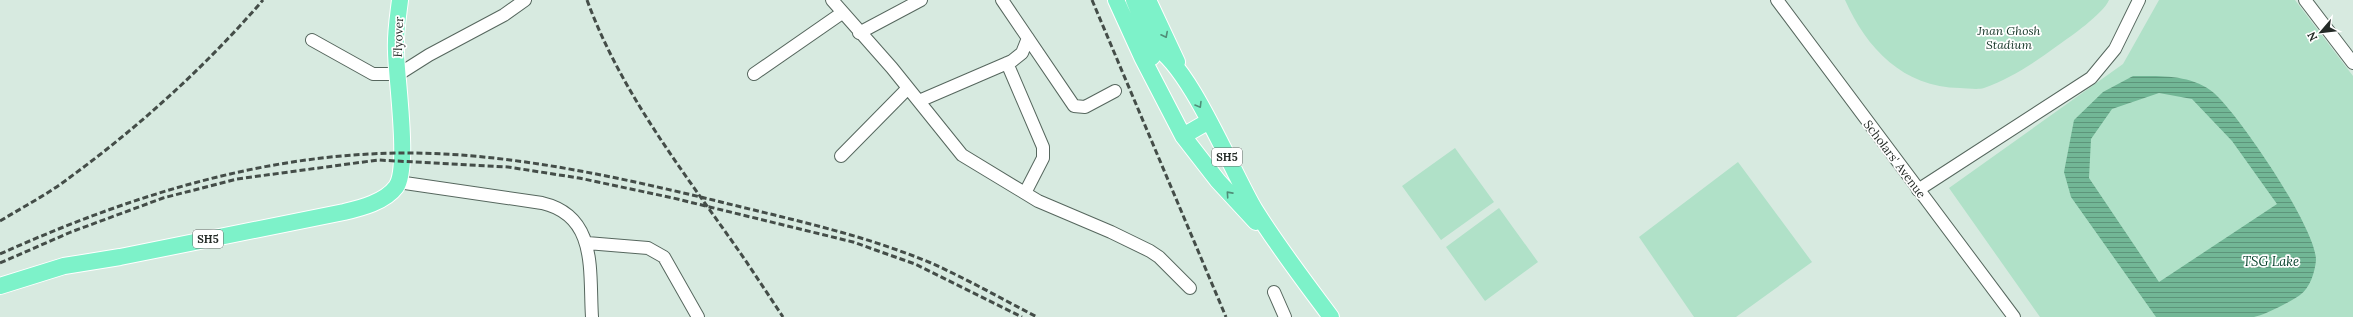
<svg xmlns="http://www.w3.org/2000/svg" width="2353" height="317" font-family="Lora,serif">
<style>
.green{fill:#b0e1c8}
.water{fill:url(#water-rules);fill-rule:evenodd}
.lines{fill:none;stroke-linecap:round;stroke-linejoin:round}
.minor-casing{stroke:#56675e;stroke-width:14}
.major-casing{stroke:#fff;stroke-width:18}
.minor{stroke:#fff;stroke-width:12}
.major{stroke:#7df2c9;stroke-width:16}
.rail{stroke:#444d48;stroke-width:3;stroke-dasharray:6 3;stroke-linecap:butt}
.oneway{stroke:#508e78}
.labels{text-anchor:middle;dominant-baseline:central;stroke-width:3.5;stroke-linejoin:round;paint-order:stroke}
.shield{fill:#fff;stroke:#666b68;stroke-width:1}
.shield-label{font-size:11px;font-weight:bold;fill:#242b27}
.park-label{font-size:12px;font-style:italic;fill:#143426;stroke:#fff}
.street-label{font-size:12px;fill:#242b27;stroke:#fff}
.water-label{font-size:13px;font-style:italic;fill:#07422c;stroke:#fff}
</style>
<defs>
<pattern id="water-rules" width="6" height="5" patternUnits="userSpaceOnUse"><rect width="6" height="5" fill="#72b796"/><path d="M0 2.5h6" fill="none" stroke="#5d957a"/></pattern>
</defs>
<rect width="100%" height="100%" fill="#d7eae0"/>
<path class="green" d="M1845 0H2109C2103 14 2070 37 2057 46 2034 63 2011 78 1984 88 1977 90 1967 88 1960 88 1903 87 1867 49 1845 0Z
M2159 0H2295L2353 76V317H2040L1949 188 2123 64Z
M1455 148 1494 202 1441 240 1402 186Z
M1738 162 1812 262 1736 317H1694L1639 237Z
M1499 208 1538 262 1485 301 1446 247Z"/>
<path class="water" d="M2133 76C2159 76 2192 74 2214 93 2239 115 2316 228 2316 260 2315 272 2310 288 2300 295 2292 301 2263 316 2254 317 2222 317 2188 317 2156 317L2071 197 2064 172 2074 120 2103 92ZM2159 93 2192 99 2232 141 2277 204 2159 282 2089 178 2091 139 2112 109Z"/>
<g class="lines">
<defs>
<path id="minor" d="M832 0 892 68 962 155 1038 201 1111 232 1150 251 1159 257 1190 288
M1002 0 1074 106 1085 107 1115 91
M1777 0 2014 317
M2305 0 2353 63
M859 33 921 0
M312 40 373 74H399L429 55 504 15 525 0
M1007 63 1043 147V158L1025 193
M754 74 842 13
M919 101 1012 61 1022 53 1028 38
M841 156 908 88
M398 182 542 203C598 216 589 271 592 317
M1918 190 2091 78 2115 49 2139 0
M587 243 648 248 664 257 698 317
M1274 292 1285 317"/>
<path id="major" d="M1116 0 1142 57 1183 136 1218 181 1256 222
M1134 0 1153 46 1152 57
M1148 0 1177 62
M1153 46C1189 63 1232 172 1255 210 1278 247 1305 282 1331 317
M1183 136 1209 121
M0 286 64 266 120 257 344 212C361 208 385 202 396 187 410 168 396 77 396 51 395 34 398 17 400 0"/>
</defs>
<use href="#minor" class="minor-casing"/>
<use href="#major" class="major-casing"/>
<use href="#minor" class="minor"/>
<use href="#major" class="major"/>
<path class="rail" d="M587 0C620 90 679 166 734 244 751 268 767 293 783 317
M1092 0 1226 317
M0 221C23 207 48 194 69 178 140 126 206 66 263 0
M0 254C129 196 265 153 407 153 510 153 618 177 717 201 789 219 862 234 931 263 967 279 1002 299 1037 317
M0 263 71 232 163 198 237 179 378 160 508 167 579 178 673 198 853 242 915 264 1022 317"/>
</g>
<defs><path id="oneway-chevron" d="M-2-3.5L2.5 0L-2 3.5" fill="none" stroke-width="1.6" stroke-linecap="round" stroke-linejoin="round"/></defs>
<g class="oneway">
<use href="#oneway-chevron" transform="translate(1165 35) rotate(63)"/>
<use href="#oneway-chevron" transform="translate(1199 105) rotate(59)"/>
<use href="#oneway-chevron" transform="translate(1229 194) rotate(-132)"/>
</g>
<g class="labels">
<g class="shield">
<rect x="1212" y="148" width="30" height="18" rx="3"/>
<rect x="193" y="230" width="30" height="18" rx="3"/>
</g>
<g class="shield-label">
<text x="1227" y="157">SH5</text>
<text x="208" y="239">SH5</text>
</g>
<g class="park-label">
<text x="2009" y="30">Jnan Ghosh<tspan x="2009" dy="14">Stadium</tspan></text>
</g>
<g class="street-label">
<text transform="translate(398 37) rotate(-88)">Flyover</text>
<text transform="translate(1895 159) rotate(53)">Scholars' Avenue</text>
</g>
<g class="water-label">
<text x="2271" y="261">TSG Lake</text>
</g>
</g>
<g transform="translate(2321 32) rotate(242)" stroke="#ffffff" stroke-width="3" paint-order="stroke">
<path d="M0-3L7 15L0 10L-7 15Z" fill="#242b27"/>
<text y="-6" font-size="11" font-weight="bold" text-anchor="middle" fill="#242b27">N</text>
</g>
</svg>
